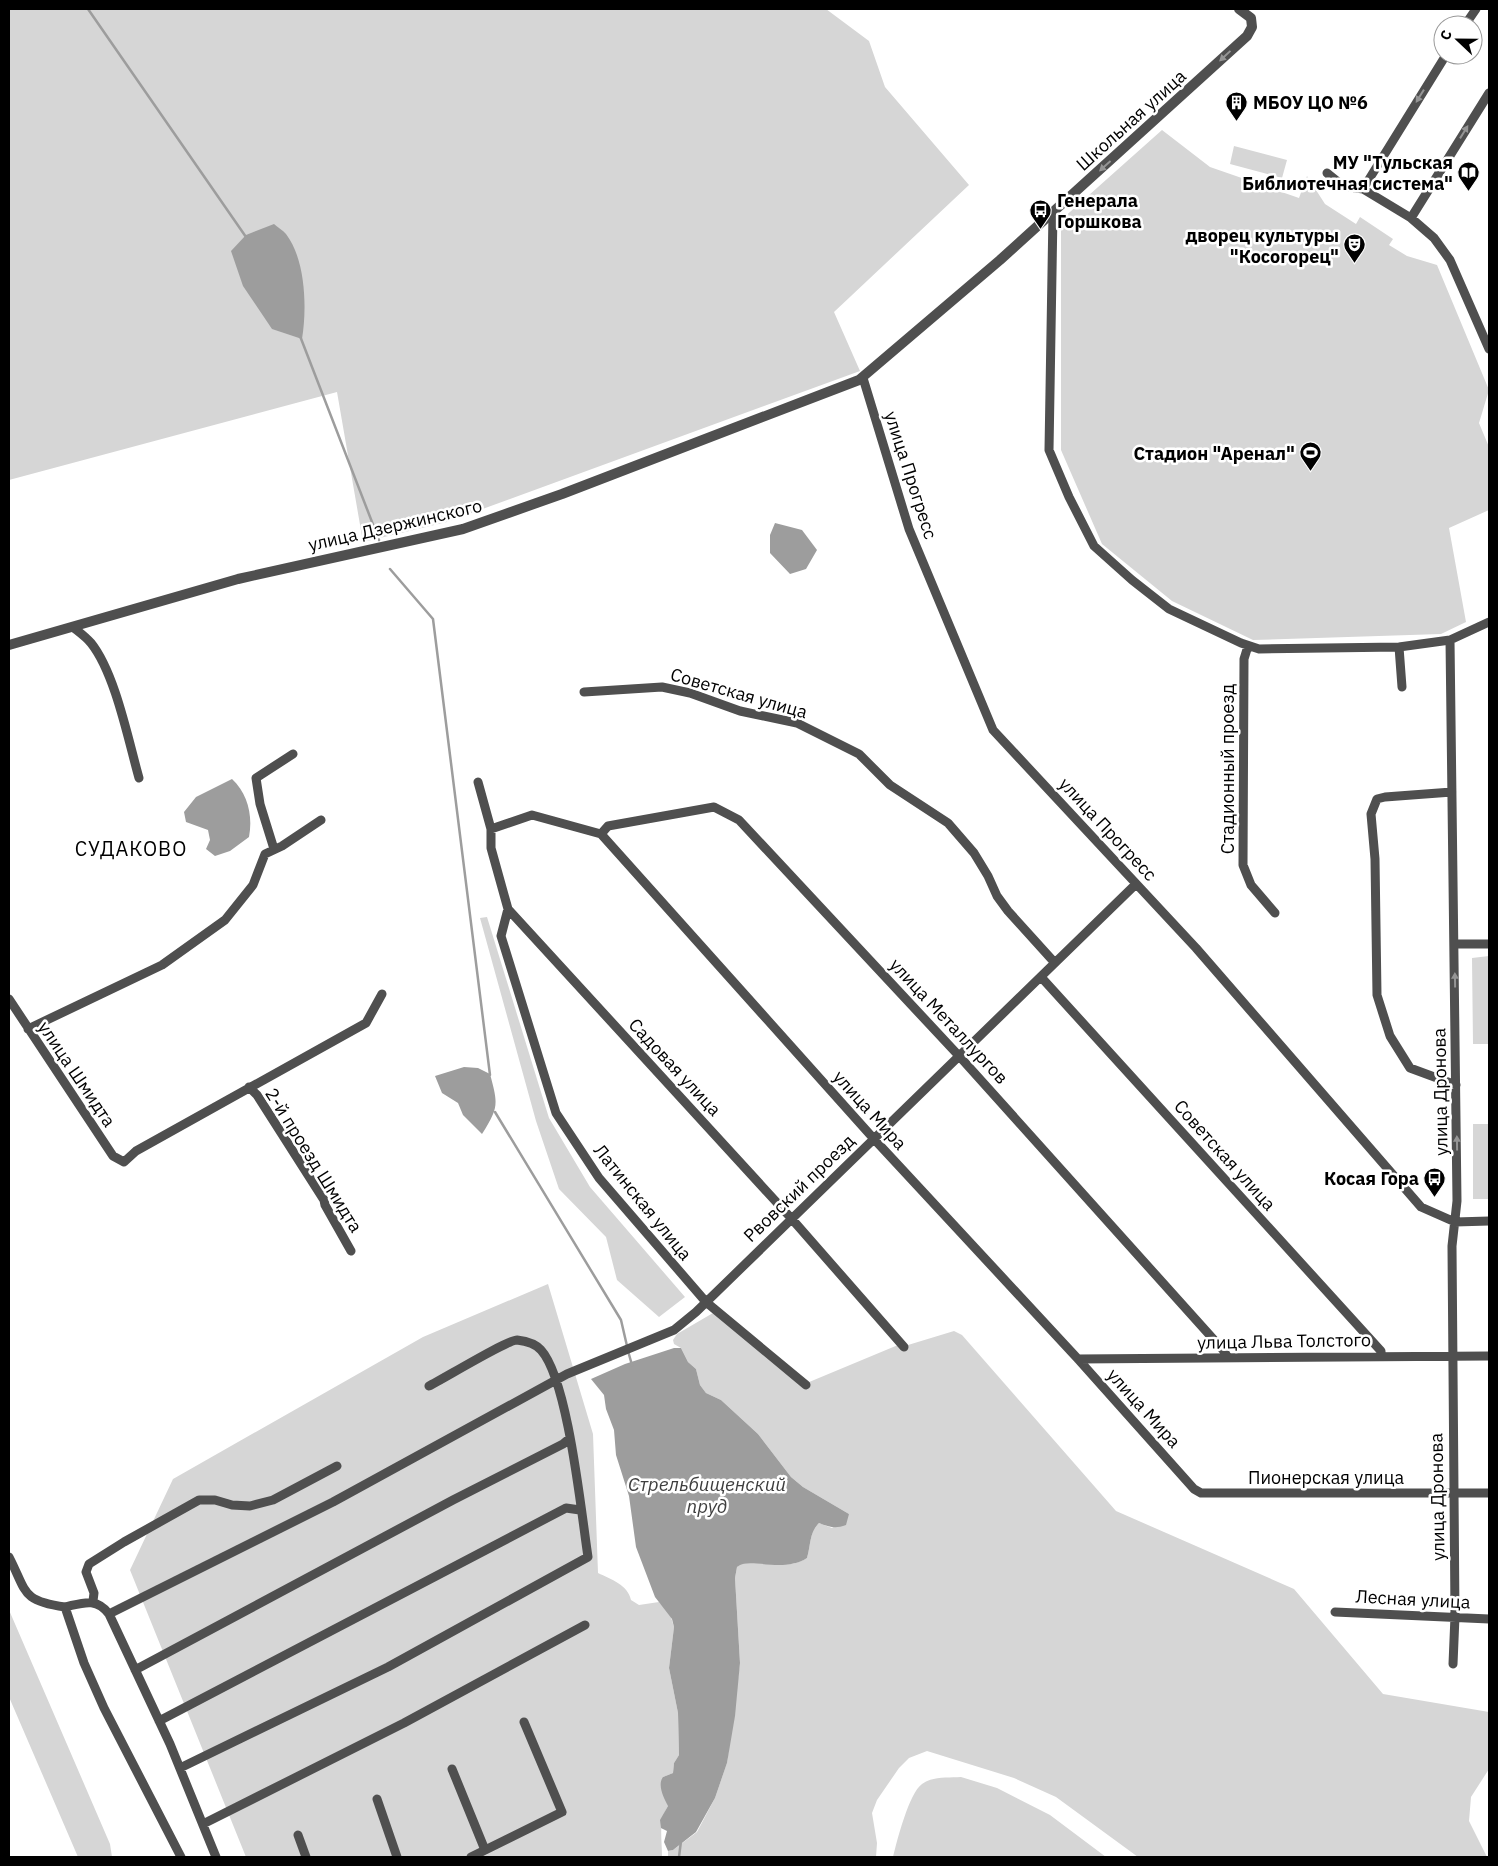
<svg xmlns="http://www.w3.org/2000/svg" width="1498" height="1866" font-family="'IBM Plex Sans',sans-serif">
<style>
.green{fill:#d6d6d6}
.water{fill:#9d9d9d}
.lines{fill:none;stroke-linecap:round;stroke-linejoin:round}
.stream{stroke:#9d9d9d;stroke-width:2.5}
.minor{stroke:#4f4f4f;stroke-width:9}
.tertiary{stroke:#4f4f4f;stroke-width:10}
.oneway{fill:#959595}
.labels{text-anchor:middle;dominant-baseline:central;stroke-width:5;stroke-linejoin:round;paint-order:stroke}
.poi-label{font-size:18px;font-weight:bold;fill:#000;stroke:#fff;text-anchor:end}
.street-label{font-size:18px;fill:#000;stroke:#fff}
.water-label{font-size:19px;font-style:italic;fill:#3e3e3e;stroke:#fff}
.quarter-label{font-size:20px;letter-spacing:1px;fill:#000;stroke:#fff}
</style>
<rect width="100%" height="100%" fill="#fff"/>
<path class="green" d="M9 9H826L869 41 885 87 969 185 834 312 860 371 447 522 363 542 337 392 9 480Z
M1162 130 1210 167 1299 198 1307 176 1325 204 1356 224 1360 217 1393 239 1389 245 1407 256 1437 265 1489 390 1479 423 1489 447V510L1449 528 1466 622 1441 634 1253 640 1172 601 1102 544 1061 450V220Z
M1234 146 1287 160 1282 178 1230 164Z
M487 917 549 1118 590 1187 685 1297 659 1317 617 1280 606 1237 559 1189 536 1121 480 918Z
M1489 956V1044H1473L1472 958Z
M1473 1124H1489V1199H1473Z
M548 1284 593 1434 598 1573C611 1579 628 1585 631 1600L639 1605 659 1602 670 1614 674 1627 669 1668 678 1713 679 1755 674 1763 673 1773 663 1777 668 1806C658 1823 662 1837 662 1857H246L130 1570 173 1479 423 1337Z
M713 1313 802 1385 898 1345H908L954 1331 962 1335 1116 1511 1294 1589 1383 1694 1489 1712V1769L1471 1797 1469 1821 1487 1857H1138L1056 1797 1014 1778 927 1751 909 1758 899 1768 877 1800 872 1813 877 1843 876 1857H668V1851L673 1850 697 1832 715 1798 727 1763 740 1663 735 1578 737 1567C749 1555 782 1574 807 1558 811 1545 809 1533 819 1523L832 1528 849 1514 803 1487 791 1477 758 1434 721 1400 706 1393 700 1385 696 1369 688 1362 681 1348 674 1344 673 1340 677 1334Z
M9 1610 110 1844 112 1857H78L9 1697Z
M961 1777 997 1788 1050 1815 1106 1857H893C897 1841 909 1793 922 1784 933 1776 948 1778 961 1777Z"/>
<path class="water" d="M274 224C277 227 283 230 286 234 306 260 307 309 302 339L272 329 243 286 231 251 246 235Z
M775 523 802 530 817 550 806 569 790 574 770 553V535Z
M232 779C248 794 253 816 249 837L230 851 215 856 206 849 210 840 208 830 186 822 184 812 196 797Z
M464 1067 478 1068 490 1074C498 1104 499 1107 482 1134L463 1115 458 1103 442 1093 435 1076Z
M674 1348H681L688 1362 696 1369 700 1385 706 1393 721 1400 758 1434 791 1477 803 1487 849 1514 846 1525C835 1529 829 1527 819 1523 809 1533 811 1545 807 1558 782 1574 749 1556 737 1567L735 1578 740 1663 735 1716 727 1763 715 1798 696 1832 673 1850 668 1851 664 1842 667 1831 661 1828 660 1820 668 1806C664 1798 657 1785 663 1777L673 1773 674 1763 679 1755 678 1713 669 1668 674 1627 672 1619 655 1597 636 1547 629 1496 616 1455 614 1430 606 1409 604 1395 591 1379 625 1364Z"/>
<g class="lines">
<path class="stream" d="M88 9 246 237
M300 336 379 540
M390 569 433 619 490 1075
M495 1112 621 1320 627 1346
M628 1351 632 1365
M679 1857 681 1841"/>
<path class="minor" d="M1465 25 1476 9
M1327 173 1343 186 1363 189 1411 218 1434 238 1450 260 1489 349
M1363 189 1446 55
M1053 213 1049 450 1069 497 1094 546 1132 580 1169 609 1241 643 1259 649 1399 647 1450 640 1489 622
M1411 218 1489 93
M863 378 909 529 993 730 1196 948 1421 1207 1455 1222 1489 1221
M74 628C79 632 86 637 91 643 115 673 128 739 139 778
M1450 640 1457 1201 1452 1246 1455 1616 1453 1664
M1248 646 1244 659 1243 865 1251 885 1275 913
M1399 647 1402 687
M584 692 662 687 690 693 740 711 797 723 859 754 890 785 948 823 974 853 988 876 997 896 1008 911 1055 963
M478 782 491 829V848L508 909 791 1218 904 1347
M1452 792 1385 797 1377 799 1371 814 1375 859 1377 995 1390 1036 1410 1068 1456 1085
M491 829 532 815 601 834 874 1139 1078 1359 1194 1489 1201 1493H1489
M601 834 608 826 714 807 739 820 960 1057 1224 1351 1228 1358
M274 849 260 804 256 778 293 754
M508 909 501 936 556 1113 599 1178 706 1302 806 1385
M1454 944H1489
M1041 977 1381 1351V1356
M9 999 113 1156 124 1162 136 1151 366 1023 382 994
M28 1029 162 965 225 920 253 885 265 854 282 846 321 820
M249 1087 257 1095 324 1200 325 1205 351 1251
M1078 1359 1489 1356
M9 1557C27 1592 21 1601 65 1607L84 1663 104 1708 181 1857
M93 1601 94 1593 86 1572 89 1564 124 1542 199 1500H215L232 1505 250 1506 273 1500 337 1466
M65 1607C83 1603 96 1597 109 1614L170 1744 216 1857
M1335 1612 1489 1619
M109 1614 333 1502 567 1374 674 1330 696 1312 1136 884
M135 1670 453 1500 563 1444 569 1439
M159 1721 566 1508 580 1510
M180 1768 388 1667 588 1557C581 1511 568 1380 541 1350 535 1343 525 1341 517 1340 507 1340 443 1379 429 1386
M452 1769 485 1850
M377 1799 397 1857
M203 1824 404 1723 585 1625
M298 1835 306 1857
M471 1857 562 1812 524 1722"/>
<path class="tertiary" d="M9 645 238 579 463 529 562 494 859 380 1000 260 1247 36 1252 27 1251 18 1239 9"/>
</g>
<defs><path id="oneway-solid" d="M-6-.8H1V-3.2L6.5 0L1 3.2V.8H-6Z" transform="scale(1.25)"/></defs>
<g class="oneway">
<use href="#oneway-solid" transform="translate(1225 56) rotate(137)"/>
<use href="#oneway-solid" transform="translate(1420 96) rotate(122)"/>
<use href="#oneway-solid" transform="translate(1464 132) rotate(-58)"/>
<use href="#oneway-solid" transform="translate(1105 166) rotate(138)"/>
<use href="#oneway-solid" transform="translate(1455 980) rotate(-91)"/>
<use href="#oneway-solid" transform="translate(1457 1143) rotate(-91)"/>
</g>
<defs>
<symbol id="building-pin" viewBox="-11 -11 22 30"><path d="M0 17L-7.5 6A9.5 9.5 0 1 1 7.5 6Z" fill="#000" stroke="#fff"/><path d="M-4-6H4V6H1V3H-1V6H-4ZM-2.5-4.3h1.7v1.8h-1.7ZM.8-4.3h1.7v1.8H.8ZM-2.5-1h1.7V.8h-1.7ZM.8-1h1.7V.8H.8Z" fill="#fff"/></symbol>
<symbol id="library-pin" viewBox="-11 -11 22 30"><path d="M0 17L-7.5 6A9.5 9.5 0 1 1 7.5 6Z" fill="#000" stroke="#fff"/><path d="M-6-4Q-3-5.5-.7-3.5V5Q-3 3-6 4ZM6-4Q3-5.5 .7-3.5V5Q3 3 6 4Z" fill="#fff"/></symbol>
<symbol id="bus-pin" viewBox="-11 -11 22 30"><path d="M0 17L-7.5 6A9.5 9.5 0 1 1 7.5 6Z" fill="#000" stroke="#fff"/><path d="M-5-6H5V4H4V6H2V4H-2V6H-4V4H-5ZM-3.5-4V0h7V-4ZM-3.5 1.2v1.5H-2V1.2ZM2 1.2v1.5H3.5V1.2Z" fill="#fff"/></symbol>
<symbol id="theatre-pin" viewBox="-11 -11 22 30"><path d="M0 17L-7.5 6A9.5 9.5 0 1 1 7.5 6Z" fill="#000" stroke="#fff"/><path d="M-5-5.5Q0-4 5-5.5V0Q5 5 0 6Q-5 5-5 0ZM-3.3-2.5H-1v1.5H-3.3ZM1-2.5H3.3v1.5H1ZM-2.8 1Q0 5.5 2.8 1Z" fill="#fff"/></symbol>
<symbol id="stadium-pin" viewBox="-11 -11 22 30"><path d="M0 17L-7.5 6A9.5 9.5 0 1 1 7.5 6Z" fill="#000" stroke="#fff"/><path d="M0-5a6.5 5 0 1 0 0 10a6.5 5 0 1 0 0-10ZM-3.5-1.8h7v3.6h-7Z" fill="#fff"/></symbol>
</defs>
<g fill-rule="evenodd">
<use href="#building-pin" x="1224" y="90" width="25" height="34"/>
<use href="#library-pin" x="1456" y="160" width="25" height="34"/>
<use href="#bus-pin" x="1028" y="198" width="25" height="34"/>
<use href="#theatre-pin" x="1342" y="232" width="25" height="34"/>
<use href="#stadium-pin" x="1298" y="440" width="25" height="34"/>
<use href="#bus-pin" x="1422" y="1166" width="25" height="34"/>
</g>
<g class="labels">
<g class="poi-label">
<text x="1253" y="102" text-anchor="start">МБОУ ЦО №6</text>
<text x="1453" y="162">МУ "Тульская<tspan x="1453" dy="21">Библиотечная система"</tspan></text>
<text x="1057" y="200" text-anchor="start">Генерала<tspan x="1057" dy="21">Горшкова</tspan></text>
<text x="1339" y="235">дворец культуры<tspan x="1339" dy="21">"Косогорец"</tspan></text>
<text x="1295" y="453">Стадион "Аренал"</text>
<text x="1419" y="1178">Косая Гора</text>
</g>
<g class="street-label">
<text transform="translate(1131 120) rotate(-42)">Школьная улица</text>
<text transform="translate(911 475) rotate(72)">улица Прогресс</text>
<text transform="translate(395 525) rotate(-13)">улица Дзержинского</text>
<text transform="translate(739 693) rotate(16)">Советская улица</text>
<text transform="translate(1227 769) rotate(-90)">Стадионный проезд</text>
<text transform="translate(1108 829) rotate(47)">улица Прогресс</text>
<text transform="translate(949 1021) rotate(47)">улица Металлургов</text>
<text transform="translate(675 1067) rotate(47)">Садовая улица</text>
<text transform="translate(77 1074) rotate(56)">улица Шмидта</text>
<text transform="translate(1440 1092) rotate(-91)">улица Дронова</text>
<text transform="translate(870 1110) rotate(48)">улица Мира</text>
<text transform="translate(1225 1155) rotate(48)">Советская улица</text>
<text transform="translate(314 1160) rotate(58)">2-й проезд Шмидта</text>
<text transform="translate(799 1188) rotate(-44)">Рвовский проезд</text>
<text transform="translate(643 1202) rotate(51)">Латинская улица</text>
<text transform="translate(1284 1341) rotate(-1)">улица Льва Толстого</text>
<text transform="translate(1144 1408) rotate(48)">улица Мира</text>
<text x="1326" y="1477">Пионерская улица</text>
<text transform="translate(1437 1497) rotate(-91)">улица Дронова</text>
<text transform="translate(1413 1599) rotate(3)">Лесная улица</text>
</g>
<g class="water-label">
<text x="707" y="1484">Стрельбищенский<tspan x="707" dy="22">пруд</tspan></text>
</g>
<g class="quarter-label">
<text x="131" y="848">СУДАКОВО</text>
</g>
</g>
<rect width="1498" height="1866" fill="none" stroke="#000000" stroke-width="20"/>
<g transform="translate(1458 40) rotate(292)"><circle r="24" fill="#ffffff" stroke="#999999"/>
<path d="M0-4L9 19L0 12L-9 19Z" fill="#000000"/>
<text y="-8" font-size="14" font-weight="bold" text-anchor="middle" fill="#000000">С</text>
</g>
</svg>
